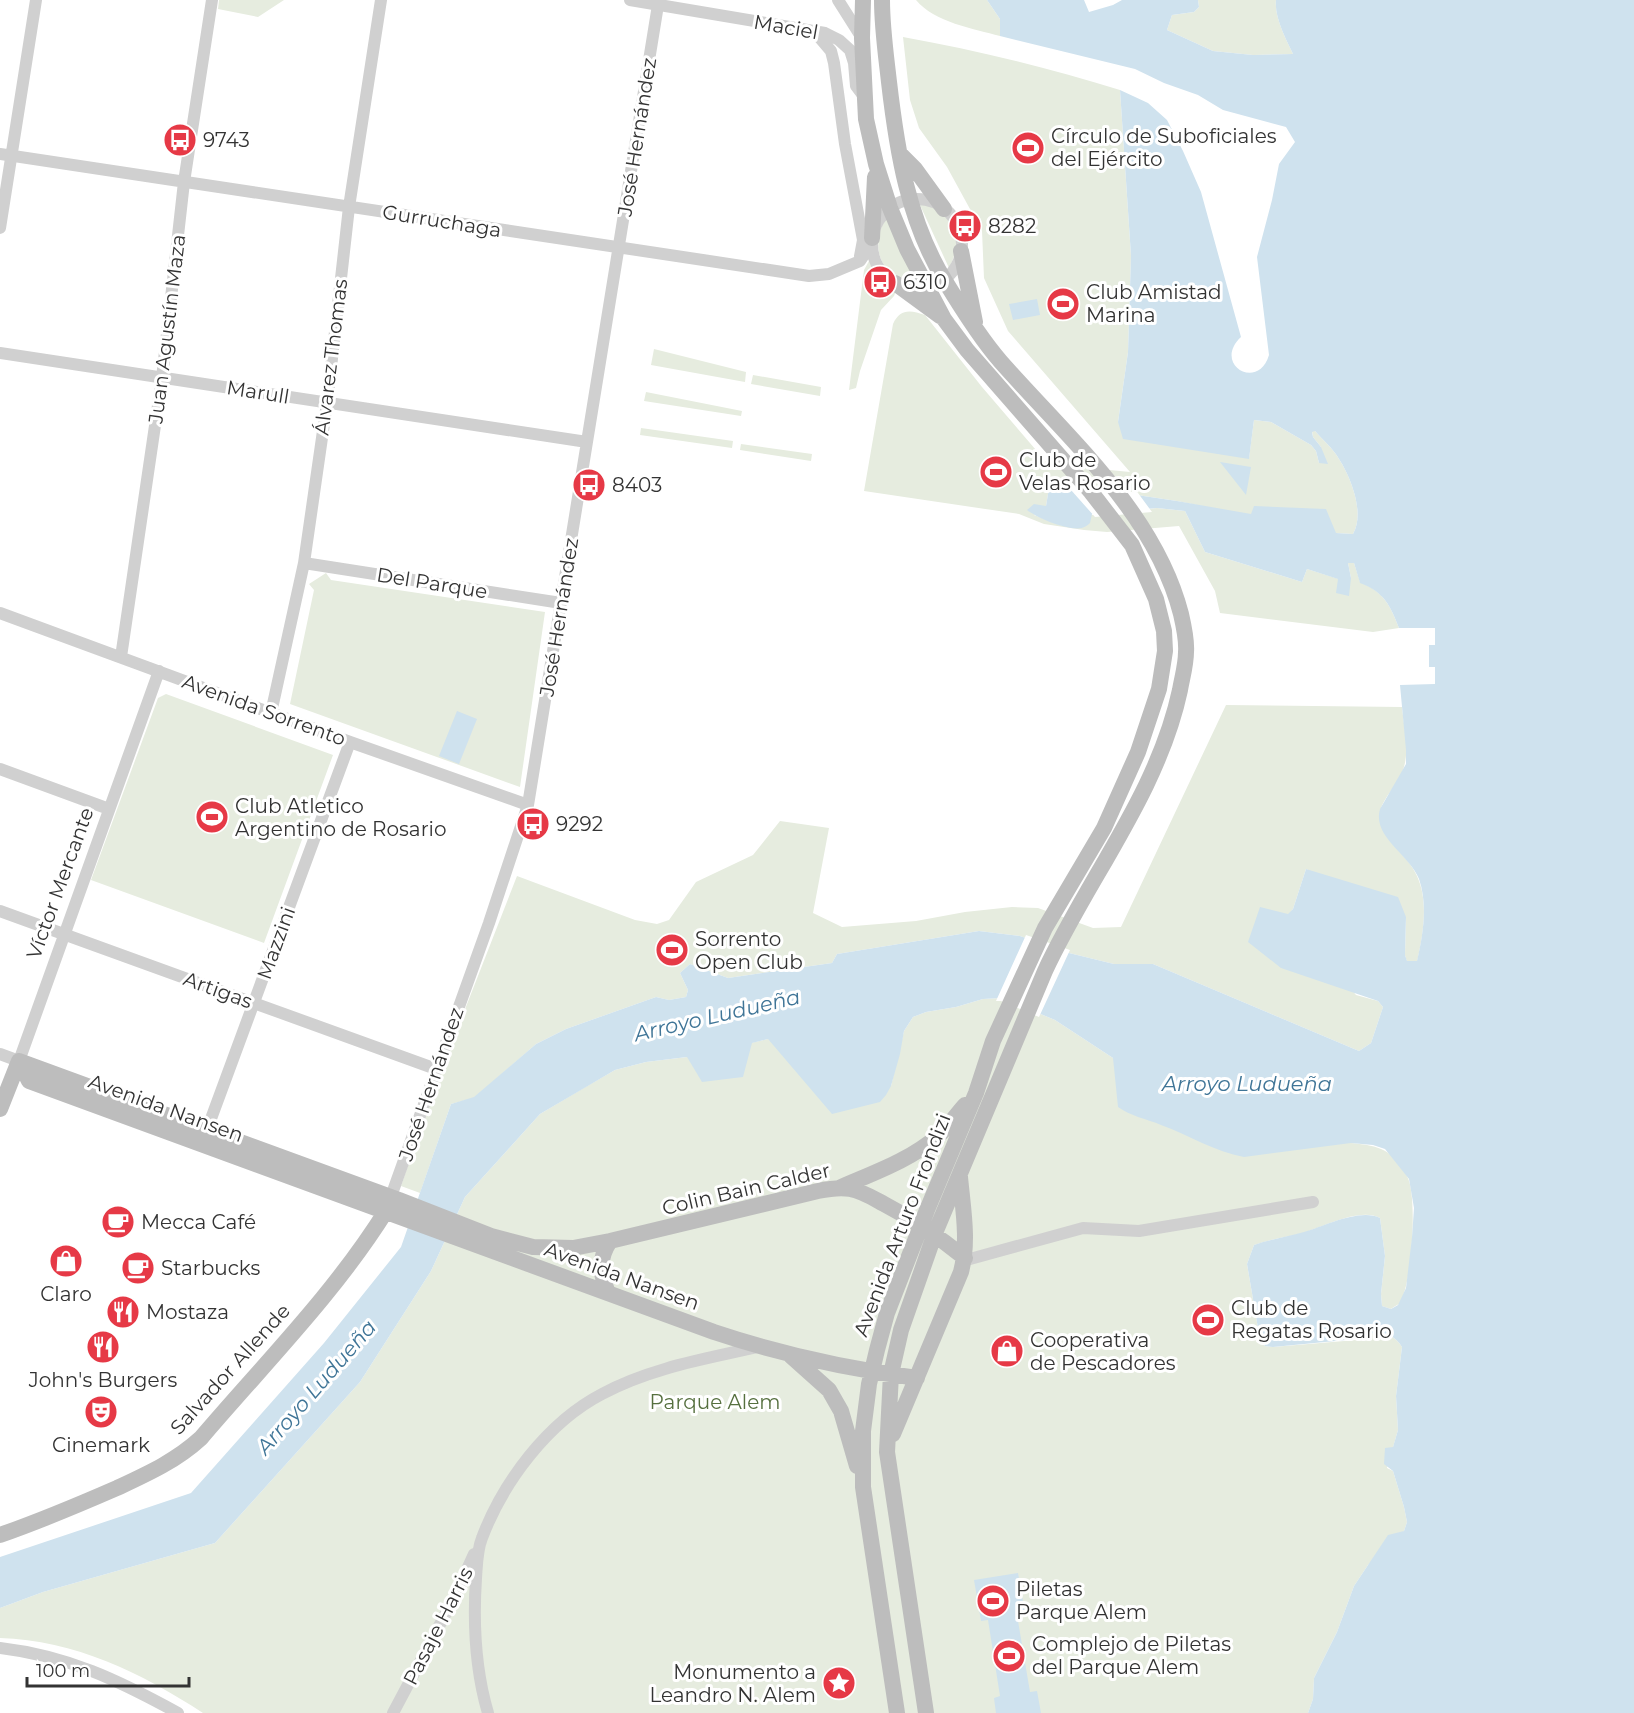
<svg xmlns="http://www.w3.org/2000/svg" width="1634" height="1713" font-family="Montserrat,sans-serif">
<style>
.green{fill:#e6ecdf}
.water{fill:#cfe2ee}
.pier{fill:#fff}
.lines{fill:none;stroke-linecap:round;stroke-linejoin:round}
.street{stroke:#d0d0d0;stroke-width:12}
.secondary{stroke:#bdbdbd;stroke-width:16}
.labels{text-anchor:middle;dominant-baseline:central;stroke-width:6;stroke-linejoin:round;paint-order:stroke}
.street-label{font-size:20px;fill:#333;stroke:#fff}
.poi-label{font-size:20px;fill:#333;stroke:#fff;text-anchor:start}
.park-label{font-size:20px;fill:#56703f;stroke:#fff}
.water-label{font-size:21px;font-style:italic;fill:#3f7597;stroke:#fff}
</style>
<rect width="100%" height="100%" fill="#fff"/>
<path class="green" d="M219 0H284L258 17 218 9Z
M916 0H987L1000 19V36C974 29 934 22 916 0Z
M1198 0H1276C1274 17 1286 39 1293 54L1253 55 1213 51 1167 30 1172 15 1194 12 1199 7Z
M903 37C976 50 1049 68 1120 90L1131 256 1128 352 1118 422 1249 458 1254 420 1271 422 1311 445 1316 451 1319 463 1321 447 1313 437 1312 431H1315C1322 439 1329 445 1335 453 1349 472 1366 512 1353 534L1336 533 1177 501 1050 482 1046 506 1034 515 1060 525 1082 528 1091 515 1157 508 1185 511 1205 552 1302 582 1307 569 1339 579 1351 578 1348 563H1354L1360 582C1384 592 1390 605 1399 628L1373 632 1220 613 1215 591 1179 526 1107 532 1084 530 1044 524 1019 514 864 491 893 324C900 308 911 310 925 315L982 387 1048 464 1130 472 1008 331 984 278 982 231 947 167 919 128 910 100Z
M923 204C956 213 964 239 949 268L920 205Z
M888 215 918 285C881 280 867 246 888 215Z
M869 261 883 281 896 291 894 296 881 310 860 371 856 388 849 390 864 270Z
M654 349 746 372 745 382 651 365Z
M753 375 821 387 820 396 751 384Z
M646 392 742 411 741 416 644 401Z
M641 428 733 441 732 448 640 435Z
M741 444 812 454 811 461 740 450Z
M326 573 331 580 545 612 520 787 290 704 314 590 309 584Z
M166 694 333 755 264 943 91 880 158 698Z
M1226 705 1402 707C1404 729 1411 754 1401 775 1397 784 1381 802 1381 810 1378 839 1407 852 1417 876 1429 902 1423 935 1417 962H1407L1405 955 1406 917 1306 869 1293 909 1289 914 1356 995 1378 1001 1383 1007 1371 1043 1359 1051 1153 964H1114L1069 953 1020 936 979 931 837 954 832 963 728 978 690 964 680 973 688 990 686 997 669 1000 656 997 566 1029 536 1044 474 1098 451 1104 420 1193 401 1186 444 1063 517 876 635 920 657 924 669 920 696 882 753 855 780 821 829 828 813 913 842 927 916 921 965 912 1012 907 1038 908 1093 928 1121 927Z
M1002 998 1055 1020 1113 1058 1351 1143C1381 1146 1391 1149 1407 1176 1418 1194 1412 1288 1399 1304 1397 1305 1392 1308 1391 1309L1382 1306 1381 1294 1385 1256 1380 1218C1359 1207 1322 1228 1300 1234 1284 1237 1269 1240 1254 1245L1247 1264 1260 1340 1265 1346 1273 1347 1356 1340 1357 1335C1375 1332 1392 1330 1402 1347L1396 1396 1398 1430 1387 1468 1393 1471 1404 1507 1407 1522 1404 1531 1368 1565 1354 1586 1337 1632 1314 1678 1313 1699 1308 1713H203C142 1673 74 1640 0 1638V1608L43 1592 215 1543 360 1382 431 1271 465 1197 540 1114 582 1089 615 1070 646 1062 687 1057 768 1039 891 1086 904 1031 913 1017 926 1012 956 1007 983 999Z"/>
<path class="water" d="M987 0H1084L1089 12 1113 5 1122 0H1198L1199 7 1194 12 1172 15 1167 30 1213 51 1253 55 1293 54C1286 39 1274 17 1276 0H1634V1713H1308L1313 1699 1314 1678 1337 1632 1354 1586 1388 1535 1404 1531 1407 1522 1404 1507 1393 1471 1384 1464 1385 1448 1393 1447 1398 1430 1396 1396 1402 1347C1392 1330 1375 1332 1358 1335L1356 1339 1273 1347 1265 1346 1260 1340 1247 1264 1254 1245C1271 1239 1287 1237 1304 1232 1325 1226 1360 1208 1380 1218L1385 1256 1381 1294 1382 1306 1391 1309 1398 1305 1406 1288 1412 1237 1414 1208 1409 1179 1385 1149 1373 1145 1351 1143 1244 1157C1215 1152 1189 1135 1161 1125 1147 1119 1130 1116 1118 1107L1113 1058 1055 1020 1002 998 983 999 956 1007 926 1012 913 1017 904 1031 900 1054 891 1086 886 1095 880 1102 832 1114 768 1039 752 1043 743 1077 702 1082 687 1057 646 1062 615 1070 540 1114 465 1197 431 1271 360 1382 215 1543 43 1592 0 1608V1557L191 1493 324 1343 401 1247 451 1104 474 1097 536 1044 566 1029 656 997 669 1000 686 997 688 990 680 973 690 964 728 978 832 963 837 954 979 931 1020 936 1069 953 1114 964H1153L1359 1051 1371 1043 1383 1007 1378 1001 1281 968 1248 942 1260 907 1288 914 1293 909 1306 869 1398 897 1406 917 1405 955 1407 961H1417C1423 935 1428 905 1419 879 1409 854 1372 837 1380 809L1406 764V750L1400 685 1435 684V667H1429V645H1435V628H1399C1390 605 1384 592 1360 583L1354 563H1348L1351 578 1349 596 1336 593 1338 579 1307 569 1302 582 1205 552 1185 511 1157 508 1092 514 1090 523C1088 525 1085 527 1082 528 1068 531 1037 518 1027 510L1034 504 1046 506 1050 482 1177 501 1251 514 1254 506 1326 509 1336 533 1353 534C1366 512 1349 472 1335 453 1329 445 1322 439 1315 431L1312 432 1313 437 1321 447 1328 464 1319 463 1316 451 1311 445 1271 422 1254 420 1249 459 1123 439 1118 422 1128 352 1131 256 1120 90 1148 103 1167 120 1183 151 1201 192 1241 337C1212 364 1258 392 1269 355L1257 257 1272 200 1279 164 1295 142 1286 127 1223 110 1198 95 1164 83 1135 69 1000 36V19Z
M1037 299 1040 315 1013 320 1009 304Z
M1220 462 1251 467 1246 495Z
M457 711 477 719 459 764 439 756Z
M1018 1573 1025 1613 1017 1615 1030 1692 1037 1691 1041 1713H996L994 1698 1000 1696 988 1620 981 1621 974 1580Z"/>
<path class="pier" d="M1063 481 1138 493 1152 512 1095 517Z
M1026 935 1070 950 1039 1017 1001 1001H996Z"/>
<g class="lines">
<path class="street" d="M630 0 825 33 839 40 850 50 854 63 856 86 865 98
M838 0 862 38
M814 31 831 51 834 63 845 144 863 240 860 256
M0 154 809 276 829 274 860 261 872 243
M872 244a45 45 0 1 1 90 0a45 45 0 1 1-90 0Z
M0 228 36 0
M0 353 587 442
M304 563 561 603
M0 613 350 742 528 805
M121 657 162 378 184 182 212 0
M271 713 304 563 327 403 349 207 381 0
M0 769 109 809
M0 911 436 1069
M0 1054 19 1061 159 671
M205 1135 350 742
M389 1202 489 923 528 805 658 5
M965 1258 970 1259 1083 1228 1139 1231 1313 1202
M0 1648C68 1656 118 1680 178 1713
M393 1713 455 1596 474 1554
M488 1713C475 1669 473 1624 476 1578 477 1565 477 1550 482 1538 503 1482 548 1422 602 1394 650 1368 705 1359 758 1347"/>
<path class="secondary" d="M863 0 862 38 866 119 876 164 890 208 907 249 944 319 967 350 1091 492 1132 545 1156 599 1164 631 1165 651 1159 689 1138 752 1104 828 1045 928 993 1041 976 1093 927 1210 887 1313 877 1350 869 1384 863 1431V1487L897 1713
M882 0C882 28 886 55 889 82 897 151 908 221 945 281 962 309 980 338 1001 362 1068 438 1155 513 1181 614 1184 627 1187 640 1186 652 1186 665 1182 678 1180 690 1158 793 1088 878 1045 971L935 1233 901 1330 891 1374 887 1452 926 1713
M900 154 915 169 944 209
M872 238 875 177
M961 251 975 322
M895 283 940 316
M19 1061 399 1200 491 1236 533 1247 573 1248 610 1241 818 1191C828 1189 839 1187 850 1189 862 1191 873 1198 884 1204 913 1219 939 1237 965 1258
M19 1061 29 1081 714 1332C780 1354 848 1369 917 1378
M0 1109 19 1061
M839 1188C873 1173 909 1161 938 1136 948 1127 956 1115 965 1105
M608 1293C600 1273 598 1259 610 1241
M791 1356 829 1390 841 1411 857 1466
M893 1434 961 1272C969 1241 963 1209 960 1177
M0 1535C40 1521 78 1505 117 1488 147 1474 176 1461 201 1438 264 1364 334 1294 386 1211"/>
</g>
<defs>
<symbol id="bus-disc" viewBox="-11 -11 22 22"><circle r="9.5" fill="#e63946" stroke="#fff"/><path d="M-5-6H5V4H4V6H2V4H-2V6H-4V4H-5ZM-3.5-4V0h7V-4ZM-3.5 1.2v1.5H-2V1.2ZM2 1.2v1.5H3.5V1.2Z" fill="#fff"/></symbol>
<symbol id="stadium-disc" viewBox="-11 -11 22 22"><circle r="9.5" fill="#e63946" stroke="#fff"/><path d="M0-5a6.5 5 0 1 0 0 10a6.5 5 0 1 0 0-10ZM-3.5-1.8h7v3.6h-7Z" fill="#fff"/></symbol>
<symbol id="cafe-disc" viewBox="-11 -11 22 22"><circle r="9.5" fill="#e63946" stroke="#fff"/><path d="M-5.5-4.5H6V0H3Q3 3.5 0 3.5H-2.5Q-5.5 3.5-5.5 0ZM3-3.2v2h1.7v-2ZM-6 4.5H4V6H-6Z" fill="#fff"/></symbol>
<symbol id="shop-disc" viewBox="-11 -11 22 22"><circle r="9.5" fill="#e63946" stroke="#fff"/><path d="M-5-2.5h2.3a2.7 3.5 0 0 1 5.4 0H5L5.5 6h-11ZM-1.5-2.5h3a1.5 2.3 0 0 0-3 0Z" fill="#fff"/></symbol>
<symbol id="restaurant-disc" viewBox="-11 -11 22 22"><circle r="9.5" fill="#e63946" stroke="#fff"/><path d="M-5-6h1v4h1v-4h1v4h1v-4h1v5L-1.5 .5V6h-2V.5L-5-1ZM5-6V6H3V1.5H1.5Q1.5-4 5-6Z" fill="#fff"/></symbol>
<symbol id="theatre-disc" viewBox="-11 -11 22 22"><circle r="9.5" fill="#e63946" stroke="#fff"/><path d="M-5-5.5Q0-4 5-5.5V0Q5 5 0 6Q-5 5-5 0ZM-3.3-2.5H-1v1.5H-3.3ZM1-2.5H3.3v1.5H1ZM-2.8 1Q0 5.5 2.8 1Z" fill="#fff"/></symbol>
<symbol id="sight-disc" viewBox="-11 -11 22 22"><circle r="9.5" fill="#e63946" stroke="#fff"/><path d="M0-6L1.8-2.2L6-1.7L2.9 1.2L3.7 5.4L0 3.3L-3.7 5.4L-2.9 1.2L-6-1.7L-1.8-2.2Z" fill="#fff"/></symbol>
</defs>
<g fill-rule="evenodd">
<use href="#bus-disc" x="161" y="121" width="38" height="38"/>
<use href="#stadium-disc" x="1009" y="129" width="38" height="38"/>
<use href="#bus-disc" x="946" y="207" width="38" height="38"/>
<use href="#bus-disc" x="861" y="263" width="38" height="38"/>
<use href="#stadium-disc" x="1044" y="285" width="38" height="38"/>
<use href="#stadium-disc" x="977" y="453" width="38" height="38"/>
<use href="#bus-disc" x="570" y="466" width="38" height="38"/>
<use href="#stadium-disc" x="193" y="798" width="38" height="38"/>
<use href="#bus-disc" x="514" y="805" width="38" height="38"/>
<use href="#stadium-disc" x="653" y="931" width="38" height="38"/>
<use href="#cafe-disc" x="99" y="1203" width="38" height="38"/>
<use href="#shop-disc" x="47" y="1242" width="38" height="38"/>
<use href="#cafe-disc" x="119" y="1249" width="38" height="38"/>
<use href="#restaurant-disc" x="104" y="1293" width="38" height="38"/>
<use href="#stadium-disc" x="1189" y="1301" width="38" height="38"/>
<use href="#restaurant-disc" x="84" y="1328" width="38" height="38"/>
<use href="#shop-disc" x="988" y="1332" width="38" height="38"/>
<use href="#theatre-disc" x="82" y="1393" width="38" height="38"/>
<use href="#stadium-disc" x="974" y="1582" width="38" height="38"/>
<use href="#stadium-disc" x="990" y="1637" width="38" height="38"/>
<use href="#sight-disc" x="820" y="1664" width="38" height="38"/>
</g>
<g class="labels">
<g class="street-label">
<text transform="translate(786 27) rotate(10)">Maciel</text>
<text transform="translate(637 137) rotate(-81)">José Hernández</text>
<text transform="translate(442 221) rotate(9)">Gurruchaga</text>
<text transform="translate(167 329) rotate(-83)">Juan Agustín Maza</text>
<text transform="translate(331 357) rotate(-83)">Álvarez Thomas</text>
<text transform="translate(258 392) rotate(9)">Marull</text>
<text transform="translate(432 583) rotate(9)">Del Parque</text>
<text transform="translate(559 617) rotate(-81)">José Hernández</text>
<text transform="translate(264 710) rotate(20)">Avenida Sorrento</text>
<text transform="translate(60 883) rotate(-70)">Víctor Mercante</text>
<text transform="translate(276 943) rotate(-70)">Mazzini</text>
<text transform="translate(218 990) rotate(20)">Artigas</text>
<text transform="translate(431 1084) rotate(-71)">José Hernández</text>
<text transform="translate(166 1108) rotate(20)">Avenida Nansen</text>
<text transform="translate(746 1189) rotate(-13)">Colin Bain Calder</text>
<text transform="translate(902 1225) rotate(-69)">Avenida Arturo Frondizi</text>
<text transform="translate(622 1276) rotate(20)">Avenida Nansen</text>
<text transform="translate(230 1369) rotate(-48)">Salvador Allende</text>
<text transform="translate(438 1626) rotate(-63)">Pasaje Harris</text>
</g>
<g class="poi-label">
<text x="1051" y="136">Círculo de Suboficiales<tspan x="1051" dy="23">del Ejército</tspan></text>
<text x="203" y="140">9743</text>
<text x="988" y="226">8282</text>
<text x="903" y="282">6310</text>
<text x="1086" y="292">Club Amistad<tspan x="1086" dy="23">Marina</tspan></text>
<text x="1019" y="460">Club de<tspan x="1019" dy="23">Velas Rosario</tspan></text>
<text x="612" y="485">8403</text>
<text x="235" y="806">Club Atletico<tspan x="235" dy="23">Argentino de Rosario</tspan></text>
<text x="556" y="824">9292</text>
<text x="695" y="939">Sorrento<tspan x="695" dy="23">Open Club</tspan></text>
<text x="141" y="1222">Mecca Café</text>
<text x="161" y="1268">Starbucks</text>
<text x="66" y="1294" text-anchor="middle">Claro</text>
<text x="1231" y="1308">Club de<tspan x="1231" dy="23">Regatas Rosario</tspan></text>
<text x="146" y="1312">Mostaza</text>
<text x="1030" y="1340">Cooperativa<tspan x="1030" dy="23">de Pescadores</tspan></text>
<text x="103" y="1380" text-anchor="middle">John's Burgers</text>
<text x="101" y="1445" text-anchor="middle">Cinemark</text>
<text x="1016" y="1589">Piletas<tspan x="1016" dy="23">Parque Alem</tspan></text>
<text x="1032" y="1644">Complejo de Piletas<tspan x="1032" dy="23">del Parque Alem</tspan></text>
<text x="816" y="1672" text-anchor="end">Monumento a<tspan x="816" dy="23">Leandro N. Alem</tspan></text>
</g>
<g class="park-label">
<text x="715" y="1402">Parque Alem</text>
</g>
<g class="water-label">
<text transform="translate(717 1015) rotate(-13)">Arroyo Ludueña</text>
<text x="1247" y="1083">Arroyo Ludueña</text>
<text transform="translate(316 1387) rotate(-49)">Arroyo Ludueña</text>
</g>
</g>
<path d="M27 1677v9h162v-9" fill="none" stroke="#333333" stroke-width="3"/>
<text x="36" y="1677" font-size="18" fill="#333333" stroke="#ffffff" stroke-width="4.5" paint-order="stroke">100 m</text>
</svg>
